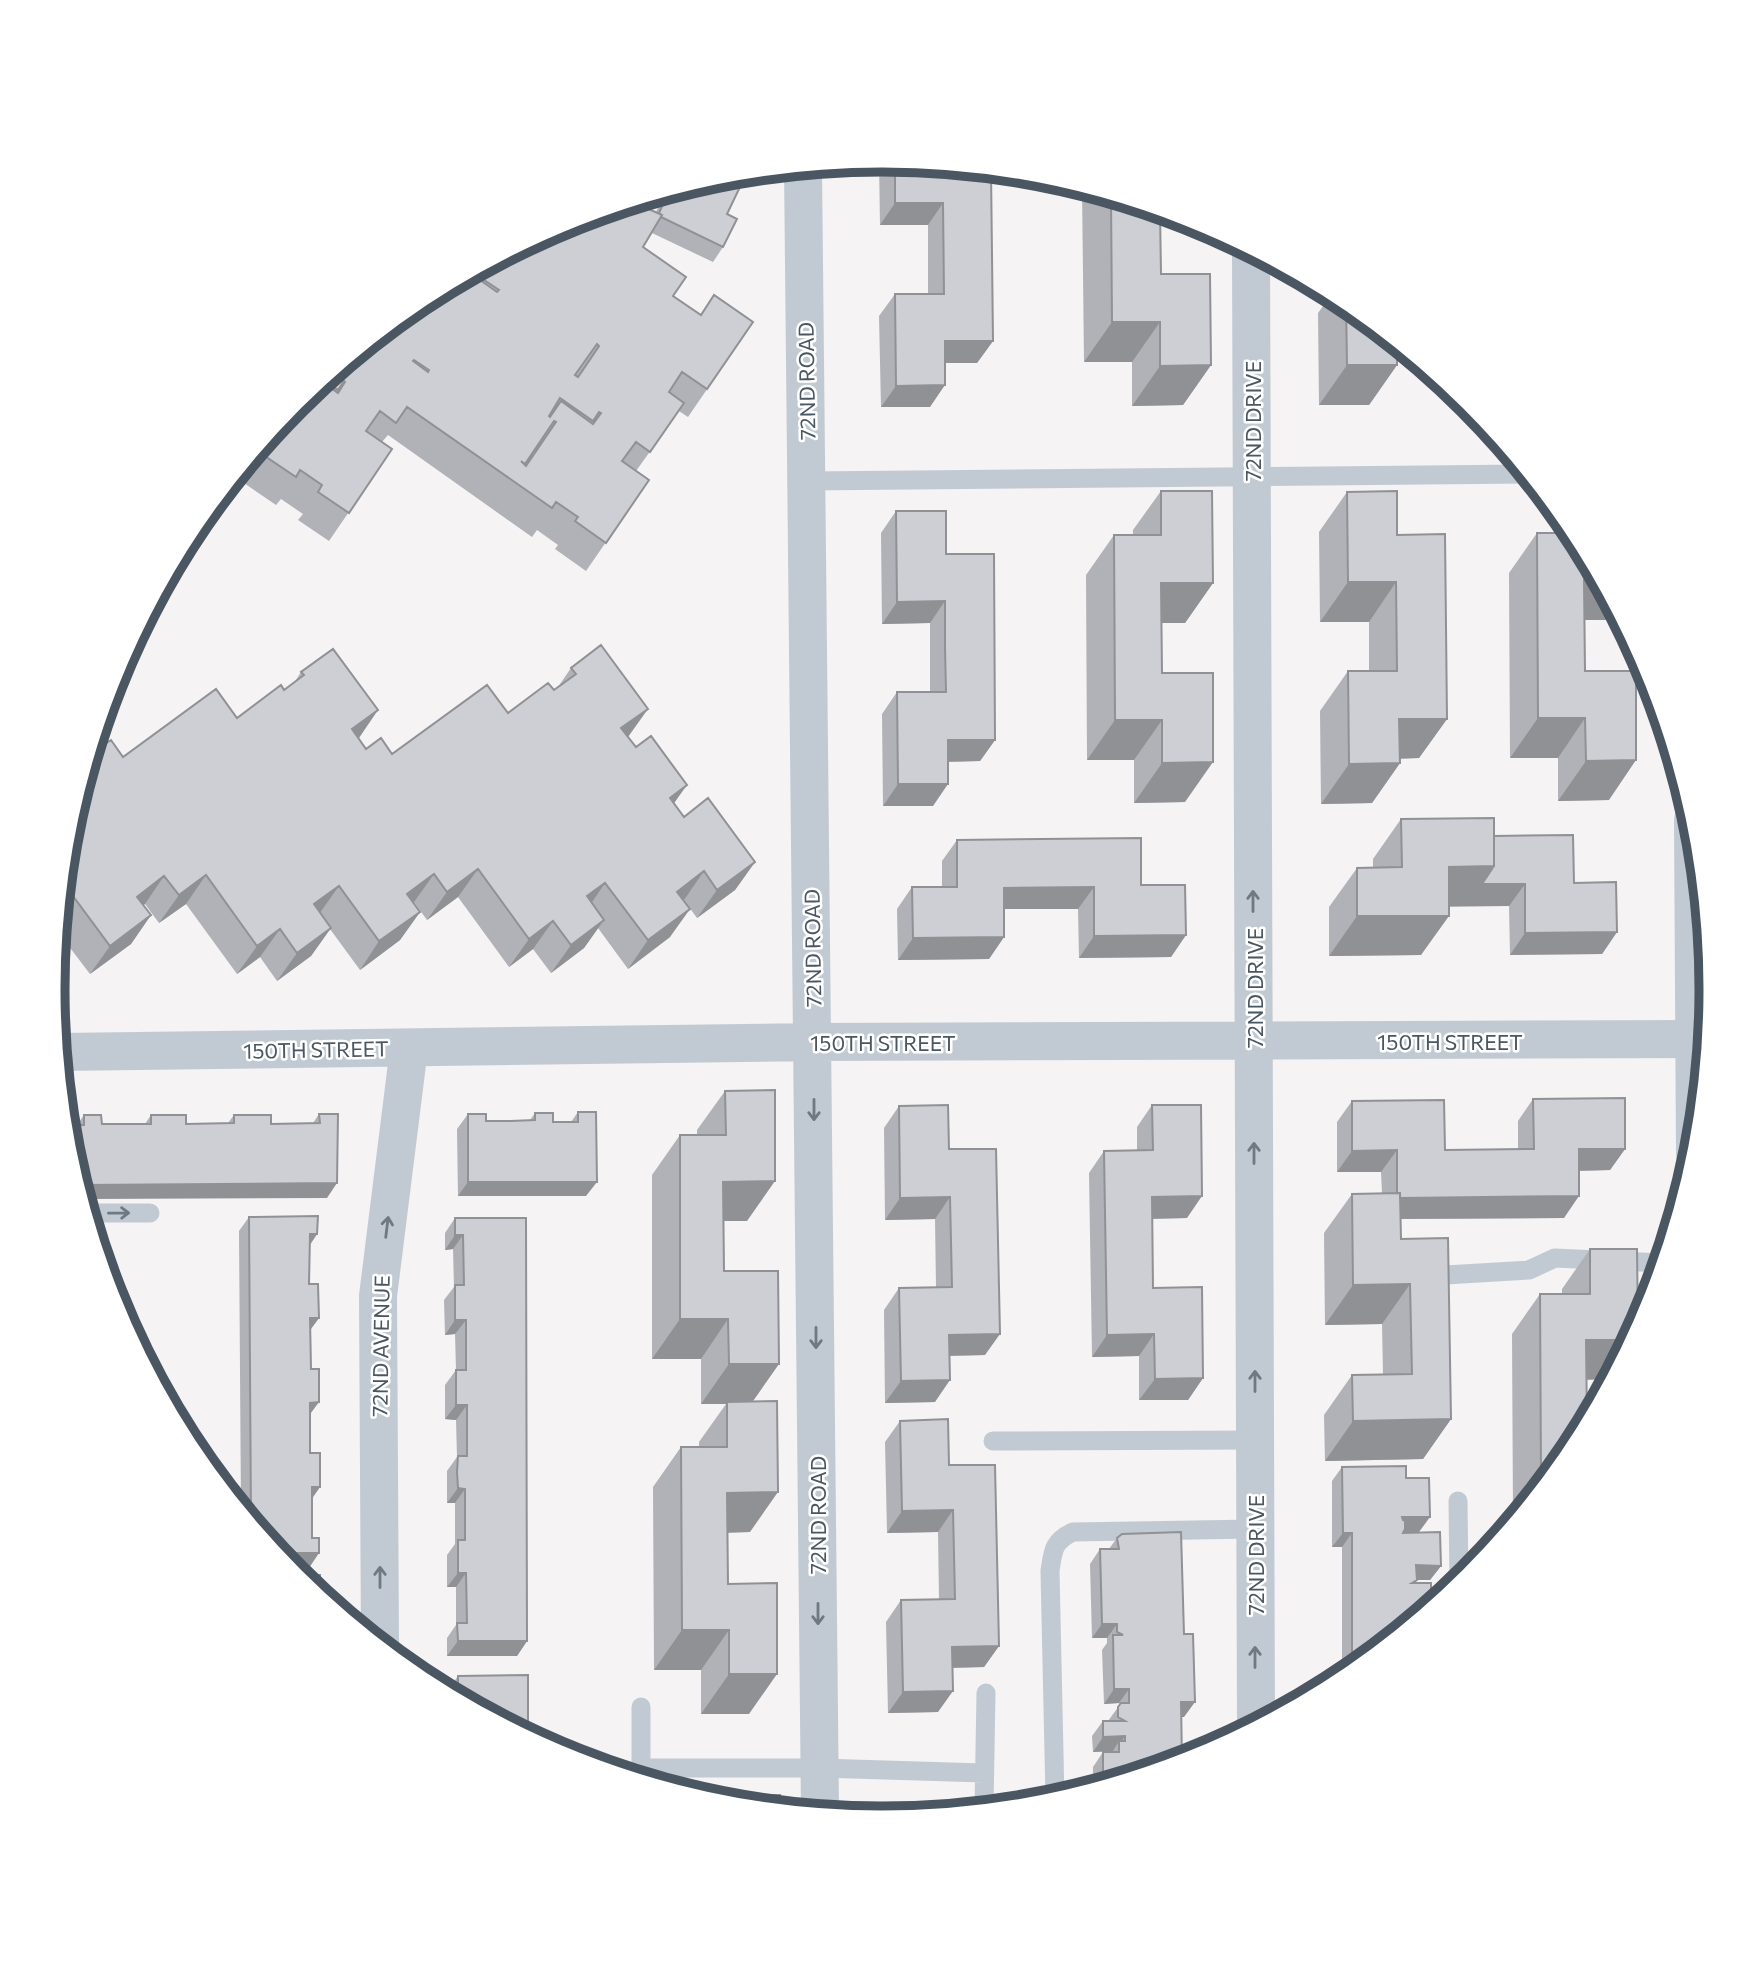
<svg xmlns="http://www.w3.org/2000/svg" width="1764" height="1978" font-family="Commissioner,sans-serif">
<style>
.lines{fill:none;stroke-linecap:round;stroke-linejoin:round}
.service{stroke:#c1cad2;stroke-width:19}
.minor{stroke:#c1cad2;stroke-width:38}
.tertiary{stroke:#c1cad2;stroke-width:38}
.wall{fill:#b0b2b7;fill-rule:evenodd}
.shaded-wall{fill:#909195}
.building{fill:#cdcfd5;stroke:#909195;stroke-width:2;fill-rule:evenodd}
.oneway{stroke:#6e7983}
.labels{text-anchor:middle;dominant-baseline:central;stroke-width:5;stroke-linejoin:round;paint-order:stroke}
.street-label{font-size:21px;fill:#4a5661;stroke:#fff}
.rim{fill:none;stroke:#4a5661;stroke-width:9}
</style>
<rect width="100%" height="100%" fill="#f5f3f3"/>
<g class="lines">
<path class="service" d="M807 481 1527 474
M87 1213H150
M1445 1275 1529 1270 1555 1258 1662 1263
M993 1441 1255 1440
M1458 1501 1459 1583
M641 1707V1768H819L984 1773
M1055 1799 1050 1571C1053 1551 1053 1541 1073 1532L1255 1529
M984 1808 986 1693"/>
<path class="minor" d="M803 167 820 1812
M1251 250 1256 1725
M59 1052 813 1042 1707 1039
M380 1645 378 1296 409 1048"/>
<path class="tertiary" d="M1693 820 1695 1154"/>
</g>
<path class="wall" d="M879 160 991 170 993 341 977 363H945L930 407H881L879 316 895 294H928V225H880Z
M721 175 729 185 727 214 723 247 713 262 652 233 643 247 673 296 701 315 753 322 688 417 679 411 636 471 649 480 586 571 555 549 558 545 537 530 532 537 388 435 382 442 392 449 329 541 298 520 303 514 281 499 276 505 235 477 270 434 271 435 296 402 421 299 565 222 636 201 635 202 656 212 665 192ZM535 449 536 450 526 466 525 465Z
M1082 187 1185 218 1181 224H1160L1161 274 1211 365 1183 405 1132 406V362H1084Z
M1332 294 1343 300 1417 360 1397 361V365L1369 405H1319L1318 313Z
M1161 491 1213 583 1185 623H1161L1162 673 1185 802 1134 803V760H1087L1086 575 1114 535H1133V530Z
M1347 492 1397 535 1447 719 1419 758 1400 759V763L1372 803 1321 804 1320 711 1348 671H1369V622H1320L1319 532Z
M896 511 946 554 995 740 980 761 948 762 933 806H883L882 714 897 692H930V623L882 624 881 533Z
M1563 518 1572 528 1615 610 1608 620H1585V671L1609 800 1558 801V758H1510L1509 573 1537 533H1556V528Z
M571 668 628 737 684 817 755 862 735 890 697 918 684 900H683L670 937 628 969 598 928 584 948 551 973 533 949 509 967 458 897 427 920 414 902 413 903 420 912 400 940 360 970 330 929 311 956 277 981 260 957 237 974 186 904 159 923 145 904 143 905 151 915 131 944 90 974 58 932 69 827 96 750 123 757 237 718 284 690 294 683 301 672 359 738 366 749 392 754 508 713 554 690 558 687Z
M1401 819 1494 836 1574 883 1617 932 1602 954 1510 955 1509 906H1449L1421 955 1329 956V907L1357 868 1373 867V859Z
M957 840 1141 885 1186 935 1171 957 1079 958 1078 909H1004V937L989 959 898 960 897 909 912 887H942V861Z
M725 1091 747 1221H723L724 1271 752 1402 750 1532 727 1533 728 1584 749 1714H701V1670H654L653 1487 681 1447H699V1442L726 1404H701V1359H652V1175L680 1135H697V1130Z
M1533 1099 1625 1149 1610 1170 1579 1171 1564 1218 1400 1219 1401 1239 1451 1419 1423 1459 1325 1461 1324 1415 1352 1375H1383L1382 1324 1325 1325 1324 1233 1352 1194 1382 1193 1381 1172H1337V1122L1352 1101 1445 1150 1518 1149V1121Z
M1152 1105 1187 1218 1152 1219 1153 1288 1203 1378 1188 1400H1139V1356L1092 1357 1089 1173 1104 1151H1137V1127Z
M899 1106 949 1149 985 1355 950 1356 935 1402 885 1403 884 1310 899 1288 936 1287 935 1219 885 1220 884 1128Z
M578 1112 586 1196H458L457 1129 468 1114 486 1121 530 1120 535 1113 553 1122H571Z
M319 1114 327 1198 77 1125 84 1115 102 1124H145L151 1115 186 1124 228 1123 234 1115 271 1124 313 1123Z
M249 1217 317 1234 310 1245 309 1284 319 1318 310 1330V1453L320 1487 312 1499 309 1568H289L241 1509 239 1231Z
M455 1218H526L527 1641 517 1656H447V1638L456 1625V1587H447V1555L455 1544V1503H447V1471L457 1457 456 1420 445 1419V1385L456 1370 455 1334 445 1335 444 1300 454 1287 453 1249 445 1250V1233Z
M1590 1249 1609 1379 1586 1380 1571 1450 1516 1517H1513L1512 1334 1540 1294H1562V1289Z
M900 1421 949 1465 999 1646 984 1667 953 1668 938 1712 888 1713 886 1622 901 1600 939 1599 938 1532 887 1533 885 1442Z
M1342 1467 1406 1478 1419 1532H1403L1441 1566 1430 1580H1417L1415 1583 1431 1607 1343 1679 1334 1683 1342 1672V1547H1332V1481Z
M1117 1538 1184 1717H1182V1761L1093 1788V1767L1103 1752 1113 1751 1093 1752 1092 1736 1103 1721H1108L1119 1706V1703L1104 1704 1102 1650 1107 1643V1638H1092L1090 1564 1100 1549H1109Z
M458 1676 528 1736 448 1693V1690Z
M729 1796 780 1808 724 1803Z"/>
<path class="shaded-wall" d="M895 203H943L928 225H880Z
M1144 206 1185 218 1181 224 1131 225Z
M1112 322H1160L1132 362H1084Z
M1387 335 1417 360H1416L1368 361Z
M945 341H993L977 363H930Z
M1211 365 1183 405 1132 406 1160 366Z
M1347 365H1397L1369 405H1319Z
M945 385 930 407H881L896 386Z
M1584 580H1600L1615 610 1608 620H1556Z
M1348 582H1396L1369 622H1320Z
M1161 583H1213L1185 623H1133Z
M945 601 930 623 882 624 897 602Z
M648 709 628 737 621 728Z
M378 710 359 738 352 729Z
M1538 718H1585L1558 758H1510Z
M1399 719H1447L1419 758 1371 759Z
M1115 720H1162L1134 760H1087Z
M948 740H995L980 761 932 762Z
M1636 760 1609 800 1558 801 1586 761Z
M1213 762 1185 802 1134 803 1162 763Z
M1400 763 1372 803 1321 804 1349 764Z
M898 784H948L933 806H883Z
M687 785 667 813 670 798Z
M755 862 735 890 697 918 717 890Z
M1494 866 1525 884 1509 906 1421 907 1449 867Z
M478 869 458 897 427 920 447 892Z
M704 871 684 900 657 920 677 892Z
M434 874 414 902 387 923 407 894Z
M206 875 186 904 159 923 179 895Z
M164 876 145 904 117 925 137 897Z
M605 883 586 911 587 896Z
M339 886 319 914 314 904Z
M1094 887 1078 909H989L1004 888Z
M690 909 670 937 628 969 648 940Z
M420 912 400 940 360 970 379 941Z
M151 915 131 944 90 974 110 946Z
M1357 916H1449L1421 955 1329 956Z
M604 920 584 948 551 973 571 945Z
M553 921 533 949 509 967 529 939Z
M331 928 311 956 277 981 297 953Z
M280 929 260 957 237 974 257 946Z
M1617 932 1602 954 1510 955 1525 933Z
M1186 935 1171 957 1079 958 1094 936Z
M1004 937 989 959 898 960 913 938Z
M1579 1149H1625L1610 1170 1564 1171Z
M1397 1150 1381 1172H1337L1352 1151Z
M775 1181 747 1221H695L723 1182Z
M468 1182H597L586 1196H458Z
M337 1183 327 1198 83 1199 79 1185Z
M1202 1196 1187 1218 1137 1219 1152 1197Z
M1579 1196 1564 1218 1382 1219 1397 1198Z
M950 1197 935 1219 885 1220 900 1198Z
M310 1234H317L307 1249Z
M455 1235H463L453 1249 445 1250Z
M1410 1284 1382 1324 1325 1325 1353 1285Z
M310 1318H319L308 1333Z
M680 1319H728L701 1359H652Z
M455 1320H466L455 1334 445 1335Z
M1000 1334 985 1355 934 1356 949 1335Z
M1154 1334 1139 1356 1092 1357 1107 1335Z
M1586 1340H1631L1609 1379 1558 1380Z
M729 1364H779L751 1404 727 1402 726 1404H701Z
M1203 1378 1188 1400H1139L1155 1379Z
M950 1380 935 1402 885 1403 901 1381Z
M319 1402 308 1417 310 1403Z
M456 1405H467L456 1420 445 1419Z
M1451 1419 1423 1459 1325 1461 1353 1421Z
M1541 1477H1549L1516 1517H1513Z
M312 1487H320L309 1502Z
M458 1488 465 1489 455 1503H447Z
M778 1492 750 1532 699 1533 727 1493Z
M953 1510 938 1532 887 1533 902 1511Z
M1402 1517H1430L1419 1532H1403Z
M1343 1533H1352L1342 1547H1332Z
M277 1553H319L309 1568H289Z
M1416 1565 1441 1566 1430 1580H1417L1406 1595Z
M458 1573H466L456 1587H447Z
M1102 1624H1117L1107 1638H1092Z
M682 1630H729L701 1670H654Z
M458 1641H527L517 1656H447Z
M999 1646 984 1667 937 1668 952 1647Z
M729 1674H777L749 1714H701Z
M1114 1689H1129L1119 1703 1104 1704Z
M953 1691 938 1712 888 1713 903 1692Z
M458 1694H466L461 1700 456 1697Z
M1181 1702H1195L1184 1717H1171Z
M1125 1736 1119 1745V1741L1113 1751 1093 1752 1103 1737Z"/>
<path class="building" d="M895 161 991 170 993 341H945V385L896 386 895 294H944L943 203H895Z
M734 174 729 185 739 189 727 214 737 219 723 247 661 217 662 215 659 213 669 191 721 175Z
M1111 196 1160 211 1161 274H1210L1211 365 1160 366V322H1112Z
M633 202 662 215 643 247 686 277 673 296 701 315 714 295 753 322 707 389 682 372 669 392 684 403 650 452 636 442 622 461 649 480 606 543 575 521 578 517 556 502 552 508 407 407 396 423 380 411 366 431 392 449 349 513 318 492 322 485 300 470 296 477 256 450 270 434 271 435 282 419 296 402 321 381 338 393 345 382 344 381 338 390 323 380 421 299 470 273 497 292 499 290 472 272 565 222ZM597 344 599 346 578 377 575 375ZM414 360 429 370 428 372 413 361ZM560 398 593 421 599 412 601 413 593 424 561 401 550 417 549 416ZM554 421 556 422 526 466 521 461 525 464Z
M1346 302 1397 343V365H1347Z
M1161 491H1212L1213 583H1161L1162 673H1213V762L1162 763V720H1115L1114 535H1161Z
M1397 491V535L1445 534 1447 719H1399L1400 763 1349 764 1348 671H1397L1396 582H1348L1347 492Z
M896 511H946V554H994L995 740H948V784H898L897 692H946L945 648V601L897 602Z
M1537 533H1574L1600 580H1584L1585 671H1636V760L1586 761 1585 718H1538Z
M601 645 648 709 621 728 636 747 651 736 687 785 670 798 684 817 708 798 755 862 717 890 704 871 677 892 690 909 648 940 605 883 587 896 604 920 571 945 553 921 529 939 478 869 447 892 434 874 407 894 420 912 379 941 339 886 314 904 331 928 297 953 280 929 257 946 206 875 179 895 164 876 137 897 151 915 110 946 67 888 62 892 69 827 93 746 96 750 111 740 123 757 216 689 237 718 281 685 284 690 304 675 301 672 333 649 378 710 352 729 366 749 381 738 392 754 487 685 508 713 548 683 554 690 576 674 571 668Z
M105 708 108 712 102 717Z
M1494 818V866L1449 867V916H1357V868L1402 867 1401 819Z
M1573 835 1574 883 1616 882 1617 932 1525 933V884H1482L1494 866V836Z
M1141 838V885H1185L1186 935 1094 936V887L1004 888V937L913 938 912 887H957V840Z
M775 1090V1181L723 1182 724 1271H778L779 1364H729L728 1319H680V1135H726L725 1091Z
M1625 1098V1149H1579V1196L1400 1198V1193H1397V1150L1352 1151V1101L1444 1100 1445 1150 1534 1149 1533 1099Z
M948 1105 949 1149H996L1000 1334 949 1335 950 1380 901 1381 899 1288 952 1287 950 1197 900 1198 899 1106Z
M1152 1105H1201L1202 1196 1152 1197 1153 1288 1202 1287 1203 1378 1155 1379 1154 1334 1107 1335 1104 1151 1153 1150Z
M578 1112H596L597 1182H468V1114H486V1121H511L535 1120V1113H553V1122H578Z
M319 1114H338L337 1183 79 1185 68 1150 66 1125H84V1115H101L102 1124H151V1115H186V1124L234 1123V1115H271V1124L320 1123Z
M1400 1193 1401 1239 1448 1238 1451 1419 1353 1421 1352 1375 1412 1374 1410 1284 1353 1285 1352 1194Z
M318 1216 317 1234H310L309 1284H318L319 1318H310L311 1369H319V1402L310 1403V1453H320V1487H312V1538H319V1553H277L251 1522 249 1217Z
M455 1218H526L527 1641H458L457 1623H467L466 1573H458V1540H465V1489L458 1488 457 1472 458 1456H467V1405H456V1370H466V1320H455V1285H464L463 1235H455Z
M89 1219H93V1232Z
M1590 1249H1637L1638 1327 1631 1340H1586L1587 1422 1571 1450 1549 1477H1541L1540 1294H1590Z
M777 1401 778 1492 727 1493 728 1584 777 1583V1674H729V1630H682L681 1447H727V1402Z
M948 1419 949 1465H995L999 1646 952 1647 953 1691 903 1692 901 1600 955 1599 953 1510 902 1511 900 1421Z
M1406 1466V1478H1429L1430 1517H1402L1403 1520 1405 1521V1529L1403 1533 1440 1532 1441 1566 1416 1565 1417 1580 1412 1583H1431V1607L1417 1618H1414L1415 1619 1345 1677V1668H1352V1533H1343L1342 1467Z
M1181 1532 1184 1634H1193L1195 1702H1181L1182 1761 1103 1784V1752H1119V1741H1125V1736L1103 1737V1721H1125L1118 1717V1707L1121 1703H1129V1689H1114L1113 1635H1123L1117 1632V1624H1102L1100 1549H1119L1117 1538 1122 1534Z
M295 1575H320V1592H316Z
M528 1675V1736L466 1703V1694H458V1676Z
M780 1795V1808L729 1803V1796Z
M902 1813H941L902 1816Z"/>
<defs><path id="oneway-shaft" d="M-6 0H5M1.5-3L5.5 0L1.5 3" fill="none" stroke-width="1.6" stroke-linecap="round" stroke-linejoin="round" transform="scale(1.75)"/></defs>
<g class="oneway">
<use href="#oneway-shaft" transform="translate(1253 901) rotate(-90)"/>
<use href="#oneway-shaft" transform="translate(814 1110) rotate(90)"/>
<use href="#oneway-shaft" transform="translate(1254 1153) rotate(-90)"/>
<use href="#oneway-shaft" transform="translate(119 1213) rotate(-1)"/>
<use href="#oneway-shaft" transform="translate(387 1227) rotate(-83)"/>
<use href="#oneway-shaft" transform="translate(816 1338) rotate(90)"/>
<use href="#oneway-shaft" transform="translate(1255 1381) rotate(-90)"/>
<use href="#oneway-shaft" transform="translate(380 1577) rotate(-90)"/>
<use href="#oneway-shaft" transform="translate(818 1614) rotate(90)"/>
<use href="#oneway-shaft" transform="translate(1255 1657) rotate(-90)"/>
</g>
<g class="labels">
<g class="street-label">
<text transform="translate(806 381) rotate(-91)">72ND ROAD</text>
<text transform="translate(1252 421) rotate(-90)">72ND DRIVE</text>
<text transform="translate(812 948) rotate(-91)">72ND ROAD</text>
<text transform="translate(1254 988) rotate(-90)">72ND DRIVE</text>
<text x="1450" y="1041">150TH STREET</text>
<text x="883" y="1042">150TH STREET</text>
<text transform="translate(316 1049) rotate(-1)">150TH STREET</text>
<text transform="translate(380 1346) rotate(-89)">72ND AVENUE</text>
<text transform="translate(817 1515) rotate(-90)">72ND ROAD</text>
<text transform="translate(1255 1555) rotate(-90)">72ND DRIVE</text>
</g>
</g>
<path d="M0 0H1764V1978H0ZM65 989a817 817 0 1 1 1634 0a817 817 0 1 1-1634 0Z" fill="#fff" fill-rule="evenodd"/>
<path class="rim" d="M65 989a817 817 0 1 1 1634 0a817 817 0 1 1-1634 0Z"/>
</svg>
